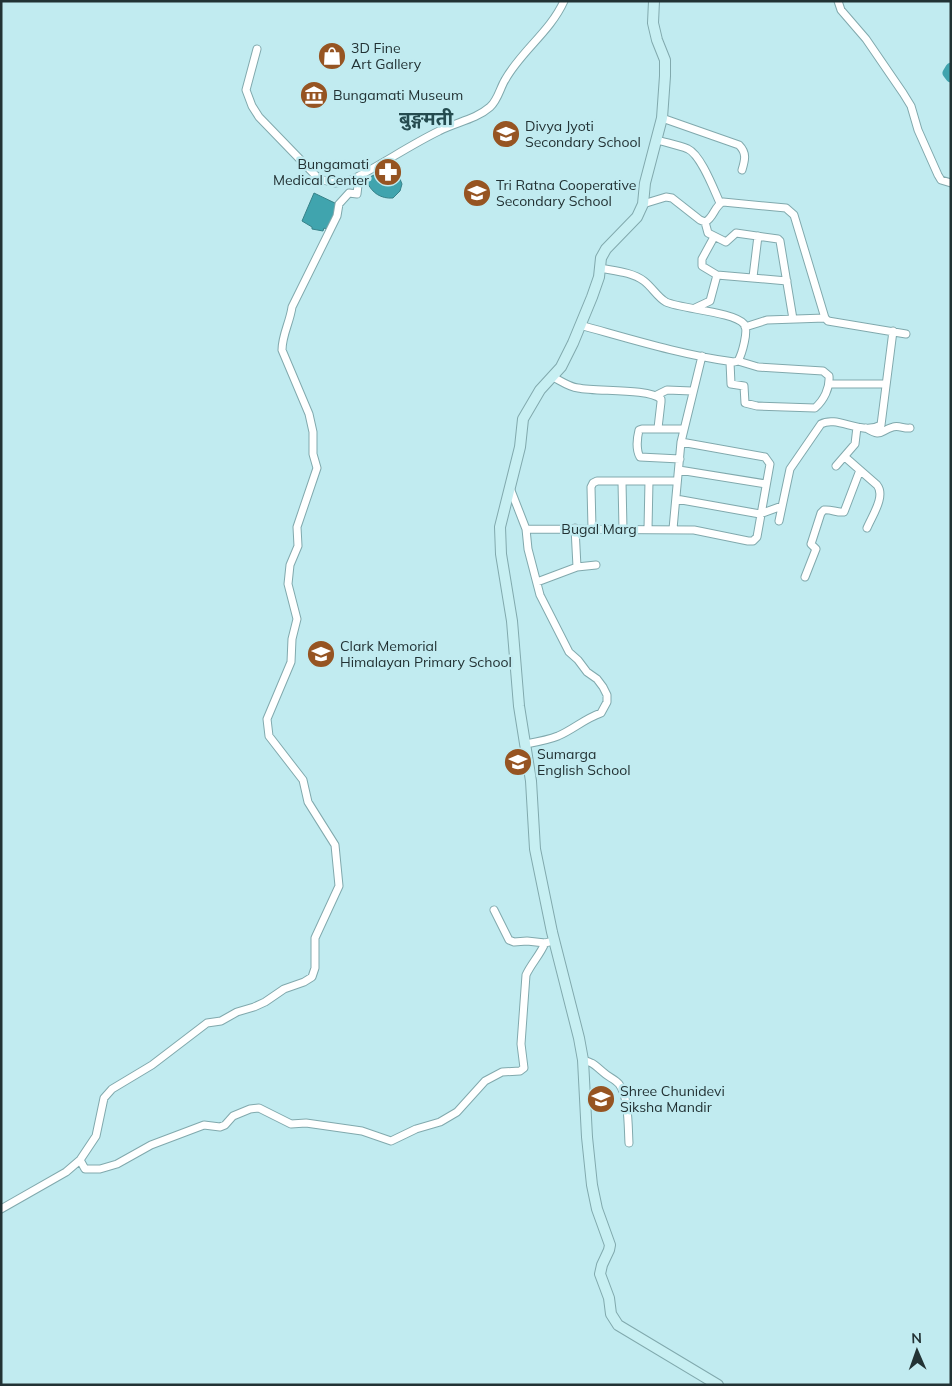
<svg xmlns="http://www.w3.org/2000/svg" width="952" height="1386" font-family="Mulish,'Noto Sans Devanagari',sans-serif">
<style>
.water{fill:#40a4ae;stroke:#378289}
.lines{fill:none;stroke-linecap:round;stroke-linejoin:round}
.river{stroke:#40a4ae;stroke-width:11}
.street-casing{stroke:#81a9ad;stroke-width:9}
.secondary-casing{stroke:#81a9ad;stroke-width:12}
.street{stroke:#fff;stroke-width:7}
.secondary{stroke:#c7eff2;stroke-width:10}
.labels{text-anchor:middle;dominant-baseline:central;stroke-width:5;stroke-linejoin:round;paint-order:stroke}
.poi-label{font-size:14px;fill:#223234;stroke:#c1ebf0;text-anchor:start}
.street-label{font-size:14px;fill:#223234;stroke:#c1ebf0}
.district-label{font-size:19px;font-weight:bold;fill:#254b4f;stroke:#c1ebf0}
</style>
<rect width="100%" height="100%" fill="#c1ebf0"/>
<path class="water" d="M393 172 398 174 402 184 400 191 393 198C381 199 372 193 367 182L368 178 374 175 380 177Z
M314 193 339 205 326 229 324 228 323 231 312 229V227L302 221Z"/>
<g class="lines">
<path class="river" d="M951 68 948 73 951 77"/>
<defs>
<path id="street" d="M838 1 841 10 866 39 903 93 911 106 918 130 938 175 941 180 951 183
M257 49 246 90 252 106 259 117 319 179 335 183 349 181C380 166 408 146 439 131 456 122 475 120 490 107 498 100 500 88 505 80 521 51 550 32 564 1
M662 118 739 145C747 153 745 160 742 170
M657 140C667 143 678 145 688 149 701 155 714 190 720 203
M643 204 666 197 672 198 700 220 705 222C714 218 714 206 723 202L786 208 794 215 825 318 828 321 906 334
M705 222 708 233 726 242 736 233 778 239 780 241 793 319
M714 237 702 259V266L717 275 787 281
M753 277 758 236
M695 308 710 301 717 275
M580 325C631 339 682 355 734 362L738 361C742 354 749 330 744 324 734 312 681 309 666 302 658 298 652 287 644 281 632 272 615 271 600 268
M745 327 767 320 825 318
M730 362 731 384 744 386 745 403 757 406 815 408C824 400 830 388 829 376L823 371 758 367 738 361
M553 377C561 381 569 387 578 388 597 392 648 388 661 399V402L658 428
M829 384H886
M657 395 667 390 692 391
M866 428C882 438 879 431 893 427 899 425 904 429 910 428
M845 457 877 485C886 496 872 516 867 528
M680 459 640 457C636 450 637 438 639 430L642 429H684
M836 466 855 444 857 427
M679 470 766 484
M622 482 623 529
M510 488 526 529 528 549 540 595 569 652 578 660 587 672 597 679 603 687 607 695V702L601 713C584 719 574 729 558 736 548 740 537 742 526 744
M676 499 760 514 782 506
M779 521 790 469 821 424C837 415 862 436 881 425L893 331
M575 528 577 567
M592 528 591 487 593 483 597 481H677
M526 529 694 530 748 541H753L757 537 770 464 765 457 681 442
M648 529 649 481
M673 529 681 442 702 356
M805 577 816 549 811 544 812 541 821 513 824 510C831 509 837 513 844 512L860 470
M537 582 577 567 596 565
M494 910 509 940 514 942 527 941 545 943 549 942
M583 1060C596 1064 593 1064 603 1072 608 1077 615 1079 619 1084 629 1097 628 1127 629 1143
M80 1160 85 1169H100L117 1164 151 1145 204 1125 220 1127 225 1125 233 1116 250 1109 259 1108 291 1124 306 1123 362 1131 391 1141 416 1129 440 1122 457 1112 485 1081 502 1072 520 1071 524 1068 521 1044 526 975C531 964 540 955 545 943
M1 1209 66 1172 80 1160 96 1136 104 1098 112 1089 152 1065 207 1023 221 1021 237 1012 254 1007 265 1002 284 989 304 982 312 977 315 968V938L339 886 335 845 308 802 303 780 269 736 267 719 291 662 292 639 297 619 288 584 290 565 298 546 297 527 317 468 313 454V432L309 414 282 350C282 335 290 322 292 307L337 216 339 204 349 193 357 194 359 176"/>
<path id="secondary" d="M654 1 653 23 657 40 665 60V76L662 118 645 183 643 204 637 217 606 249 601 258 599 277 592 297 573 343 561 367 540 390 523 419 520 447 500 527 501 554 512 621 519 706 531 781 535 849 552 932 579 1038 583 1060 587 1137 592 1185 597 1209 610 1245 609 1250 602 1265 600 1274 609 1298 611 1314 618 1325 718 1385"/>
</defs>
<use href="#street" class="street-casing"/>
<use href="#secondary" class="secondary-casing"/>
<use href="#street" class="street"/>
<use href="#secondary" class="secondary"/>
</g>
<defs>
<symbol id="shop-disc" viewBox="-11 -11 22 22"><circle r="9.5" fill="#965422" stroke="#c1ebf0"/><path d="M-5-2.5h2.3a2.7 3.5 0 0 1 5.4 0H5L5.5 6h-11ZM-1.5-2.5h3a1.5 2.3 0 0 0-3 0Z" fill="#fff"/></symbol>
<symbol id="museum-disc" viewBox="-11 -11 22 22"><circle r="9.5" fill="#965422" stroke="#c1ebf0"/><path d="M0-6L6-3V-2H-6V-3ZM-5-1h2V3h-2ZM-1-1h2V3h-2ZM3-1h2V3H3ZM-6 4H6V6H-6Z" fill="#fff"/></symbol>
<symbol id="school-disc" viewBox="-11 -11 22 22"><circle r="9.5" fill="#965422" stroke="#c1ebf0"/><path d="M0-5L7-2L0 1L-7-2ZM-4 1L0 2.5L4 1V4Q0 6-4 4Z" fill="#fff"/></symbol>
<symbol id="pharmacy-disc" viewBox="-11 -11 22 22"><circle r="9.5" fill="#965422" stroke="#c1ebf0"/><path d="M-2-6h4v4h4v4h-4v4h-4v-4h-4v-4h4Z" fill="#fff"/></symbol>
</defs>
<g fill-rule="evenodd">
<use href="#shop-disc" x="316" y="40" width="32" height="32"/>
<use href="#museum-disc" x="298" y="79" width="32" height="32"/>
<use href="#school-disc" x="490" y="118" width="32" height="32"/>
<use href="#pharmacy-disc" x="372" y="156" width="32" height="32"/>
<use href="#school-disc" x="461" y="177" width="32" height="32"/>
<use href="#school-disc" x="305" y="638" width="32" height="32"/>
<use href="#school-disc" x="502" y="746" width="32" height="32"/>
<use href="#school-disc" x="585" y="1083" width="32" height="32"/>
</g>
<g class="labels">
<g class="poi-label">
<text x="351" y="48">3D Fine<tspan x="351" dy="16">Art Gallery</tspan></text>
<text x="333" y="95">Bungamati Museum</text>
<text x="525" y="126">Divya Jyoti<tspan x="525" dy="16">Secondary School</tspan></text>
<text x="369" y="164" text-anchor="end">Bungamati<tspan x="369" dy="16">Medical Center</tspan></text>
<text x="496" y="185">Tri Ratna Cooperative<tspan x="496" dy="16">Secondary School</tspan></text>
<text x="340" y="646">Clark Memorial<tspan x="340" dy="16">Himalayan Primary School</tspan></text>
<text x="537" y="754">Sumarga<tspan x="537" dy="16">English School</tspan></text>
<text x="620" y="1091">Shree Chunidevi<tspan x="620" dy="16">Siksha Mandir</tspan></text>
</g>
<g class="street-label">
<text x="599" y="529">Bugal Marg</text>
</g>
<g class="district-label">
<text x="426" y="118">बुङ्गमती</text>
</g>
</g>
<rect width="952" height="1386" fill="none" stroke="#223234" stroke-width="5"/>
<g transform="translate(917 1351) rotate(358)" stroke="#c1ebf0" stroke-width="4" paint-order="stroke">
<path d="M0-4L9 19L0 12L-9 19Z" fill="#223234"/>
<text y="-8" font-size="14" font-weight="bold" text-anchor="middle" fill="#223234">N</text>
</g>
</svg>
